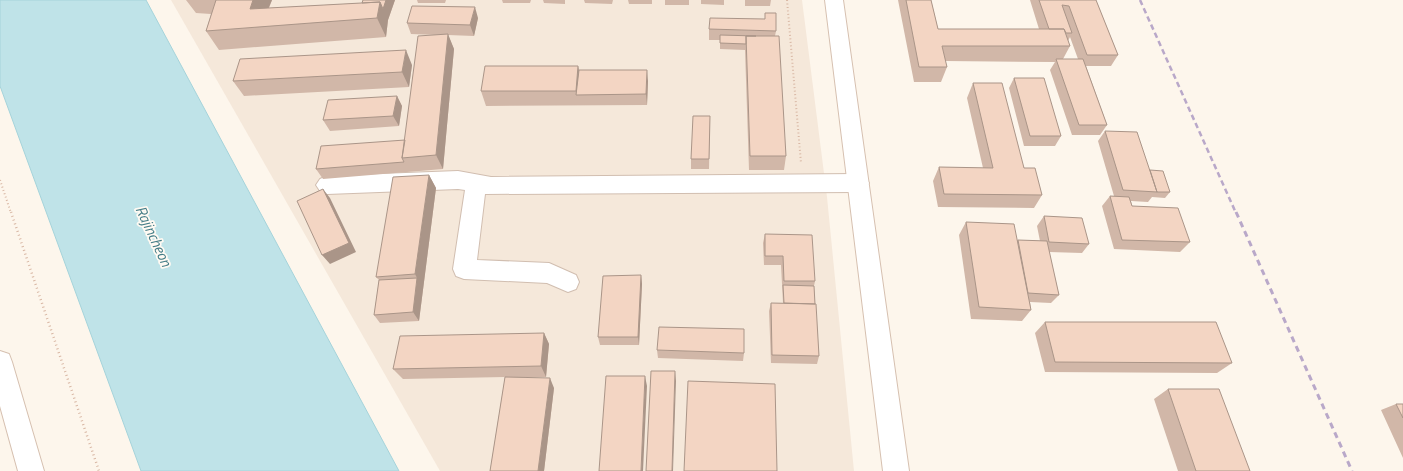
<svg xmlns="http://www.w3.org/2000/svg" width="1403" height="471" font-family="'Titillium Web',sans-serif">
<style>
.residential{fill:#f5e8da}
.water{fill:#bfe3e8;stroke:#a5d3da}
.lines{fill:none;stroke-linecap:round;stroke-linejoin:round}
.street-casing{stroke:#d1beb0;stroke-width:2}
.secondary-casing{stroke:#d6c0b0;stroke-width:2}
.path-far1{stroke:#d9b8a5;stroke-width:2;stroke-dasharray:1 2.5;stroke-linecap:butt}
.path{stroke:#d9b8a5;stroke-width:2.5;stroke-dasharray:1 3;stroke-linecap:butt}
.street{fill:#fff;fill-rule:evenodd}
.secondary{fill:#fff;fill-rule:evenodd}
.rail-far1{stroke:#b9a8c9;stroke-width:2.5;stroke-dasharray:5.5 3.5;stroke-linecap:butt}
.rail{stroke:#b9a8c9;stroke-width:3;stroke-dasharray:6 4.5;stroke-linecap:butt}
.wall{fill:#d1b7a8;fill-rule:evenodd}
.shaded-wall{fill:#aa9588}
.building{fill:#f3d5c3;stroke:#aa9588}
.labels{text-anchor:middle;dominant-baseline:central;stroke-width:3.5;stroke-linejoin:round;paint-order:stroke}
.water-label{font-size:15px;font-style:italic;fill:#437c86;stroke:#fffaf3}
</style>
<rect width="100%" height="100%" fill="#fdf6ec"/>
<path class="residential" d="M171 0H802L827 197 854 471H440Z"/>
<path class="water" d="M0 0H146L399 471H141L0 86Z"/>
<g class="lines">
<defs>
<path id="street" d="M458 171 491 177 858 174 865 177 869 183 865 189 858 192 485 194 477 260 549 263 576 275 579 282 576 289 568 292 547 283 464 279 456 276 453 269 465 190 458 189 327 194 320 191 316 185 320 179 327 176Z"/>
<path id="secondary" d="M825 0H843L909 471H883Z
M0 351 9 354 12 362 44 471H18L0 406Z"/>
</defs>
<use href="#street" class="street-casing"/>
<use href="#secondary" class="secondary-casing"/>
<path class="path-far1" d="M787 0 801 163
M0 180 11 213"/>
<path class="path" d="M11 212 99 471"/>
<use href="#street" class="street"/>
<use href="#secondary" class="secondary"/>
<path class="rail-far1" d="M1140 0 1236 213"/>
<path class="rail" d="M1236 212 1352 471"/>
</g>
<path class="wall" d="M186 0H272L269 8 362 3 363 0H395L388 20 386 37 219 50 206 31 211 14 196 13Z
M417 0H446L445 3H418Z
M502 0H531L530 3H503Z
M543 0H565V4L544 3Z
M584 0H613L612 4 585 3Z
M628 0H652V4H629Z
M665 0H689V5H665Z
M701 0H724V5L701 4Z
M745 0H771L770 6H745Z
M898 0H931L938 29H1039L1030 0H1096L1118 55 1111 66H1086L1107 125 1100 135H1072L1050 70 1055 62 945 61 947 67 941 82H914ZM1070 37 1078 59H1063L1070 46 1068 41Z
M765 13 776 31 775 36 786 156 784 170H749L745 50 720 49V40H709V29L765 19Z
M478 18 474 36 448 35 454 49 443 169 323 179 316 169 405 140 437 35 411 34 407 23Z
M412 65 409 87 244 96 233 81Z
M578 66 579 70 648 81 647 105 486 106 481 91Z
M1014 78 1061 136 1055 146H1024L1009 88Z
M973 83 1024 168 1042 195 1034 208 938 207 933 181 939 167 983 168 967 98Z
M397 96 402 106 399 126 330 131 323 120Z
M710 116 709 169H691V159Z
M1105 131 1150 170 1170 192 1165 198 1152 197 1148 202 1131 201 1132 206 1190 242 1180 252 1114 249 1102 206 1110 196H1114L1098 141Z
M429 175 436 188 419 321 380 323 374 315 379 280 376 277Z
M1044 216 1089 244 1082 253 1049 252 1059 295 1051 303 1030 302 1031 310 1022 321 971 319 959 235 966 222 1018 240 1040 241 1037 226Z
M765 234 815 281 814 286 815 304 819 356 817 364 771 363 769 311 771 303H783L781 265H764L763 243Z
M641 275 642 284 639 345H600L598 337Z
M1045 322 1232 363 1217 373 1045 372 1035 333Z
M544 333 549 344 546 377H522L554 388 544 471H490L505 377 403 379 393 369Z
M657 350 744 353 743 361 658 358Z
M1168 389 1250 471H1178L1154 399Z
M1396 404H1403V458L1381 410Z"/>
<path class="shaded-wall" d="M253 0H272L266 14 250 9Z
M386 0H395L388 20 386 37 377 18 380 2Z
M475 7 478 18 474 36 470 25Z
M448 34 454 49 443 169 436 155Z
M406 50 412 65 409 87 402 72Z
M578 66 581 81 576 95V91Z
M647 70 648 81 647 105 646 94Z
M397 96 402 106 399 126 393 116Z
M429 175 436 188 419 321 413 312 417 278 415 274Z
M323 189 330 198 356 252 330 264 322 255Z
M641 275 642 284 639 345 638 337Z
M544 333 549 344 546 377 541 366Z
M675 371 676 381 673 471H672Z
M645 376 647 386 643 471H641Z
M550 378 554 388 544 471H538Z"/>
<path class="building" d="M216 0H253L250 9 380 2 377 18 206 31Z
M363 0H386L383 9 380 2 362 3Z
M906 0H931L938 29H1064L1070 46H942L947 67H919Z
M1039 0H1096L1118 55H1087L1069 6 1062 5 1072 33H1066L1064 29H1049Z
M412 6 475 7 470 25 407 23Z
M765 13H776V31L709 29 710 18 765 19Z
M448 34 436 155 402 158 418 36Z
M720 35 756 36H746V44L720 43Z
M746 36H779L786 156H750Z
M406 50 402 72 233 81 240 59Z
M1056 59H1083L1107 125H1079Z
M485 66H578L576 91H481Z
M579 70H647L646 94 576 95Z
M1014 78H1044L1061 136H1030Z
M973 83H1002L1024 168H1035L1042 195 944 194 939 167 993 168Z
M397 96 393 116 323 120 328 100Z
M693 116H710L709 159H691Z
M1105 131 1137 132 1157 192 1123 190Z
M405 140 402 158 404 162 316 169 321 146Z
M1150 170 1163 171 1170 192H1157Z
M429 175 415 274 376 277 393 177Z
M323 189 349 243 322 255 297 201Z
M1110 196 1129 197 1132 206 1178 208 1190 242 1122 240Z
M1044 216 1082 218 1089 244 1049 242Z
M966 222 1014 224 1031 310 979 307Z
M765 234 812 235 815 281H784L783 256H765Z
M1018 240 1047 241 1059 295 1028 293Z
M641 275 638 337H598L603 276Z
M417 278 413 312 374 315 379 280Z
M783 285 814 286 815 304 784 303Z
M771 303 816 304 819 356 772 355Z
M1045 322H1216L1232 363 1055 362Z
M659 327 744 329V353L657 350Z
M544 333 541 366 393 369 400 336Z
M651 371H675L672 471H646Z
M606 376H645L641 471H599Z
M505 377 550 378 538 471H490Z
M688 381 775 384 777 471H684Z
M1168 389H1219L1250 471H1196Z
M1396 404H1403V418Z"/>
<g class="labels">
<g class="water-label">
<text transform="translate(154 236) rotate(65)">Rajincheon</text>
</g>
</g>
</svg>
